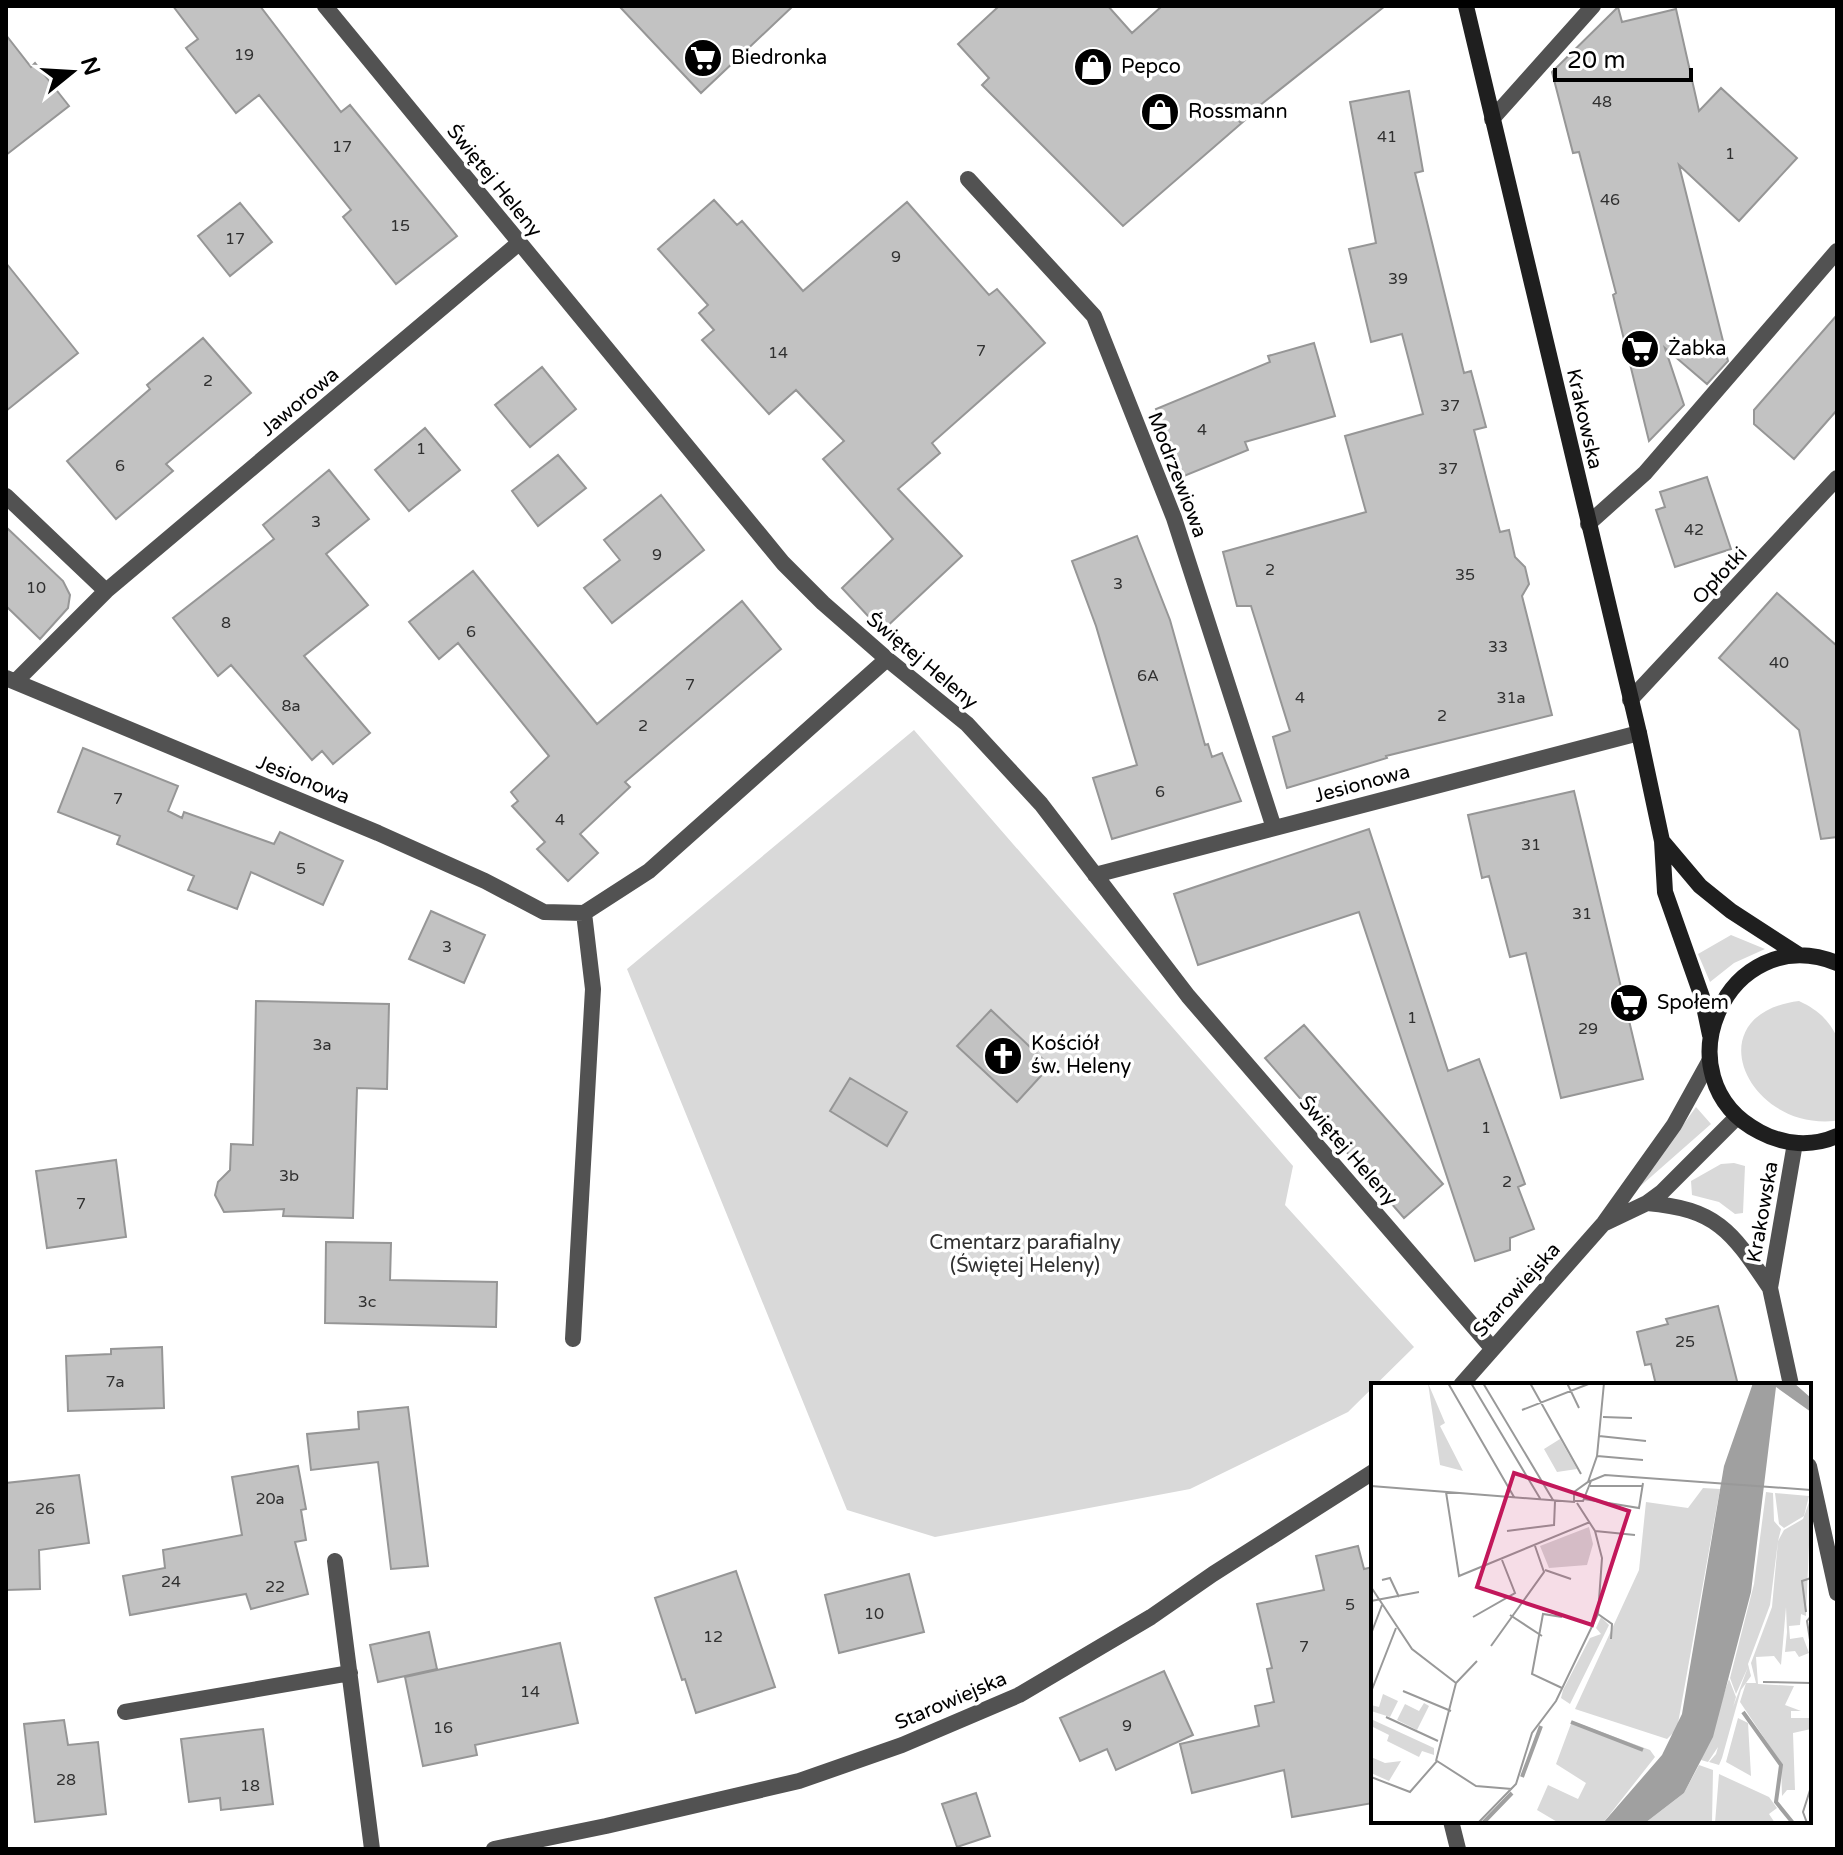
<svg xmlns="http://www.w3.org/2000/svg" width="1843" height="1855" font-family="'Varela Round',sans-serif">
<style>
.green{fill:#d9d9d9}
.building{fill:#c2c2c2;stroke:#969696;stroke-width:2}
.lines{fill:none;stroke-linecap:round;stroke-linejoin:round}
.street{stroke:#525252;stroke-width:16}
.secondary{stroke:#1f1f1f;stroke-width:16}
.labels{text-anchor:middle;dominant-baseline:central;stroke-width:7;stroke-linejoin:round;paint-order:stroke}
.number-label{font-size:16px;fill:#303030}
.poi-label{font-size:20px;fill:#000;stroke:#fff;text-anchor:start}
.street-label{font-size:20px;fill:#000;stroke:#fff}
.park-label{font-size:20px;fill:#303030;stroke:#fff}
.inset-river{fill:none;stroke:#a0a0a0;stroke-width:4}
.inset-road{fill:none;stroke:#999;stroke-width:2}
.view{fill:#c2185b;fill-opacity:0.15;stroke:#c2185b;stroke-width:4}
.inset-edge{fill:none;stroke:#000;stroke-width:4}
</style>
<rect width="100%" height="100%" fill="#fff"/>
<path class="green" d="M914 730 1293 1166 1285 1205 1414 1347 1348 1412 1190 1489 935 1537 847 1510 627 969Z
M1731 935 1765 949 1734 963 1710 982 1698 954Z
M1799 1001C1818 1010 1828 1019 1837 1037V1120L1834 1121C1745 1129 1696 1014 1799 1001Z
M1696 1107 1711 1124 1636 1190Z
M1734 1163 1745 1166 1743 1213 1735 1214 1719 1202 1692 1195 1691 1181 1721 1164Z"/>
<path class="building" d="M173 6H260L341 112 350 105 457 236 396 284 343 217 351 210 259 95 236 113 186 48 198 39Z
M619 6H793L701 93Z
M999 6H1108L1132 33 1162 6H1385L1239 122 1244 121 1123 226 982 85 989 78 958 44Z
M1618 7 1622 22 1676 9 1699 111 1721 88 1797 158 1739 221 1679 165 1728 361 1707 384 1665 348 1684 405 1649 441 1613 295 1616 293 1579 152 1573 153 1552 72Z
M6 35 31 67 35 63 69 106 6 155Z
M1409 91 1423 171 1415 173 1464 373 1471 371 1486 427 1474 430 1500 532 1509 530 1515 557 1525 567 1529 584 1522 596 1552 715 1386 756 1387 758 1287 788 1273 737 1290 731 1251 606H1237L1223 552 1366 512 1345 436 1423 414 1402 334 1371 342 1349 249 1376 243 1350 102Z
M714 200 737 225 742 221 803 291 907 202 989 295 997 289 1045 343 932 443 940 453 898 489 962 556 882 631 842 588 893 539 823 459 844 441 796 390 769 414 702 340 714 330 699 313 708 305 658 249Z
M240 203 272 242 230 276 198 236Z
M6 263 78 353 6 411Z
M1837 315V410L1794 459 1754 424V410Z
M203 338 251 393 166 464 173 471 116 519 67 461 150 389 147 385Z
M1314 343 1335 416 1245 442 1248 450 1184 476 1156 409 1270 362 1268 356Z
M542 367 576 409 530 447 495 405Z
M425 428 460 470 409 511 375 470Z
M558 455 586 488 538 526 512 491Z
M329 470 369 519 326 554 368 605 304 656 370 733 333 764 322 751 312 760 231 665 218 676 173 618 274 539 263 525Z
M1707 477 1731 549 1675 567 1656 510 1665 507 1660 492Z
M661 495 704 550 612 623 584 588 620 560 604 540Z
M6 527 63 581 70 595 68 608 40 639 6 606Z
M1137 536 1170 620 1205 745 1208 744 1212 757 1222 753 1241 801 1112 839 1093 778 1137 765 1096 626 1072 561Z
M473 571 597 724 742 601 781 649 625 782 630 787 580 834 598 853 568 881 537 849 545 842 512 806 518 801 511 792 549 756 458 643 439 659 409 622Z
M1777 593 1837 646V837L1821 839 1799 730 1719 658Z
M83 748 178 786 168 811 182 818 184 812 274 844 280 832 343 861 323 905 251 872 237 909 188 890 194 876 117 844 120 836 58 812Z
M1574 791 1643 1079 1561 1098 1526 953 1510 957 1489 876 1482 878 1468 815Z
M1369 829 1448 1071 1479 1059 1525 1184 1518 1187 1534 1229 1510 1238V1250L1475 1261 1359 912 1198 965 1174 894Z
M431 911 485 935 464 983 409 959Z
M256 1001 389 1004 387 1089 357 1088 353 1218 283 1216 284 1209 224 1212 215 1195 218 1182 230 1170 231 1144 253 1145Z
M991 1010 1050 1066 1017 1102 957 1046Z
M1304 1025 1443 1184 1404 1218 1265 1058Z
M850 1078 907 1112 887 1146 830 1111Z
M116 1160 126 1237 47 1248 36 1171Z
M326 1242 391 1243 390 1280 497 1282 496 1327 325 1323Z
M1718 1306 1738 1385H1656L1651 1364 1645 1365 1637 1332 1668 1324 1666 1319Z
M162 1347 164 1408 68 1411 66 1356 111 1354V1349Z
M408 1407 428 1566 391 1569 378 1462 311 1470 307 1434 359 1429 358 1412Z
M298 1466 306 1509 301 1510 306 1540 295 1542 308 1594 251 1609 246 1594 130 1615 123 1576 165 1568 163 1550 242 1535 232 1477Z
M79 1475 89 1543 39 1550 40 1589 6 1590V1483Z
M1358 1546 1364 1569 1373 1567V1803L1292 1817 1284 1770 1192 1793 1180 1744 1259 1726 1255 1706 1274 1702 1267 1669 1272 1668 1257 1604 1324 1590 1316 1556Z
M736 1571 775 1687 696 1713 685 1679 682 1680 655 1598Z
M909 1574 924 1632 839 1653 825 1595Z
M429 1632 437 1669 378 1682 370 1645Z
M560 1643 578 1723 475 1745 477 1755 423 1766 405 1677Z
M1164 1671 1193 1735 1116 1770 1107 1749 1080 1761 1060 1718Z
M64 1720 68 1745 98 1742 106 1814 35 1822 24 1724Z
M263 1729 273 1804 221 1810 220 1798 189 1802 181 1739Z
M976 1793 990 1836 957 1847 942 1804Z"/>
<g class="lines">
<path class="street" d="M325 6 783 563 823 603 887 659 967 724 1041 804 1188 996 1492 1348
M1492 119 1593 6
M968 179 1094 316 1174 518 1274 828
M6 496 106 591 519 243
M1588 524 1645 473 1837 251
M6 678 378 833 485 881 544 912 584 913 649 871 887 659
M17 680 106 591
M1630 700 1837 478
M1095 875 1639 733
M1647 1203C1718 1209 1732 1232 1770 1288
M1605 1223 1647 1203 1662 1192 1737 1117
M573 1339 593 989 584 913
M1461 1385 1604 1223 1674 1125 1710 1060
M1791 1385 1770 1288 1795 1143
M1809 1466 1837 1593
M335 1561 372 1849
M125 1712 350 1673
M1451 1821 1458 1849
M494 1849 606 1826 799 1781 902 1745 1019 1695 1151 1617 1213 1574 1373 1472"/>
<path class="secondary" d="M1466 6 1639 733 1662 841 1665 892 1702 997 1710 1035
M1662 841 1700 886 1731 911 1799 955
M1837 963C1727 919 1657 1079 1760 1132 1784 1145 1812 1147 1837 1136"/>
</g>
<defs>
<symbol id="supermarket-disc" viewBox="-11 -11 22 22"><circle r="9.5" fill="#000" stroke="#fff"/><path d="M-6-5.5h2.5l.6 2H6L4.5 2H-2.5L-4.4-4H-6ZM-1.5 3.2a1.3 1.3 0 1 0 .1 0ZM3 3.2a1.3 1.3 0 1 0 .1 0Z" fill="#fff"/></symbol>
<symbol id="shop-disc" viewBox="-11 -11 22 22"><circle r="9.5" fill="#000" stroke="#fff"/><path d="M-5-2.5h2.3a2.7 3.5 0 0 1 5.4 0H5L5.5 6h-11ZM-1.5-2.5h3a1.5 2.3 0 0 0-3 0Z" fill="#fff"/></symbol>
<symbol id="church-disc" viewBox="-11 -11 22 22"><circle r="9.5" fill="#000" stroke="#fff"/><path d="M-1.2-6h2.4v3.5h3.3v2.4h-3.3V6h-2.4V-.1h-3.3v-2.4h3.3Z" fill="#fff"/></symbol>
</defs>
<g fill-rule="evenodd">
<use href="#supermarket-disc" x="681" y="36" width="44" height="44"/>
<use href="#shop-disc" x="1071" y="45" width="44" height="44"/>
<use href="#shop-disc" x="1138" y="90" width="44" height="44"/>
<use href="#supermarket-disc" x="1618" y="327" width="44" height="44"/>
<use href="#supermarket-disc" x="1607" y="981" width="44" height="44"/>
<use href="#church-disc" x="981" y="1034" width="44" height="44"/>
</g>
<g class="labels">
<g class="number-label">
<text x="244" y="55">19</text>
<text x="1602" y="102">48</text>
<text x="1387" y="137">41</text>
<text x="342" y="147">17</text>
<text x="1730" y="154">1</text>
<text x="1610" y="200">46</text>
<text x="400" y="226">15</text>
<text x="235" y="239">17</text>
<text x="896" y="257">9</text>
<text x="1398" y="279">39</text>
<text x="981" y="351">7</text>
<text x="778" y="353">14</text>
<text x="208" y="381">2</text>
<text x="1450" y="406">37</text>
<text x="1202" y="430">4</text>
<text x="421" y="449">1</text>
<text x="120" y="466">6</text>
<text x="1448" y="469">37</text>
<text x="316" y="522">3</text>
<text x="1694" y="530">42</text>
<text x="657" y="555">9</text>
<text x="1270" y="570">2</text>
<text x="1465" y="575">35</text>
<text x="1118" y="584">3</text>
<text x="36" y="588">10</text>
<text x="226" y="623">8</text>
<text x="471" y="632">6</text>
<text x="1498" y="647">33</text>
<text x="1779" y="663">40</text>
<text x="1148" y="676">6A</text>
<text x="690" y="685">7</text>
<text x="1300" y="698">4</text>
<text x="1511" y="698">31a</text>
<text x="291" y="706">8a</text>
<text x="1442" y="716">2</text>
<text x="643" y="726">2</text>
<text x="1160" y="792">6</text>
<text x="118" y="799">7</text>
<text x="560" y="820">4</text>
<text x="1531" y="845">31</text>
<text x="301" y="869">5</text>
<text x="1582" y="914">31</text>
<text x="447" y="947">3</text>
<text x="1412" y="1018">1</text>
<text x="1588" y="1029">29</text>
<text x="322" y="1045">3a</text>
<text x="1486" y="1128">1</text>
<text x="289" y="1176">3b</text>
<text x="1507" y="1182">2</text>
<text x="81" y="1204">7</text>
<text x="367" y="1302">3c</text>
<text x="1685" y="1342">25</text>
<text x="115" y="1382">7a</text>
<text x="270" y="1499">20a</text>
<text x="45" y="1509">26</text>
<text x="171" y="1582">24</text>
<text x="275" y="1587">22</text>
<text x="1350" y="1605">5</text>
<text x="874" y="1614">10</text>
<text x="713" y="1637">12</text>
<text x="1304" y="1647">7</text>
<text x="530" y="1692">14</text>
<text x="1127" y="1726">9</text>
<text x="443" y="1728">16</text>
<text x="66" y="1780">28</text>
<text x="250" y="1786">18</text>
</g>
<g class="poi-label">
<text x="731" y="58">Biedronka</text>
<text x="1121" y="67">Pepco</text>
<text x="1188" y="112">Rossmann</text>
<text x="1668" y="349">Żabka</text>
<text x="1657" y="1003">Społem</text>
<text x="1031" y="1044">Kościół<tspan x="1031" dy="23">św. Heleny</tspan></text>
</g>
<g class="street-label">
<text transform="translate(494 181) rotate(51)">Świętej Heleny</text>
<text transform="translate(300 402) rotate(-40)">Jaworowa</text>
<text transform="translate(1584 419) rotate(77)">Krakowska</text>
<text transform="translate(1177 475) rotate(69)">Modrzewiowa</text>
<text transform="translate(1720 576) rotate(-47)">Opłotki</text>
<text transform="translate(922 661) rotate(40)">Świętej Heleny</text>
<text transform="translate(303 780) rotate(22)">Jesionowa</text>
<text transform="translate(1362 784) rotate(-15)">Jesionowa</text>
<text transform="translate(1348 1151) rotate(49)">Świętej Heleny</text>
<text transform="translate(1763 1212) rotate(-80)">Krakowska</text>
<text transform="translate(1517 1290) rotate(-48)">Starowiejska</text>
<text transform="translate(951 1701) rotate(-23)">Starowiejska</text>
</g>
<g class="park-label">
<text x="1025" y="1243">Cmentarz parafialny<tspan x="1025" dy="23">(Świętej Heleny)</tspan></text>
</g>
</g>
<g transform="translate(1371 1383)">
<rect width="440" height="440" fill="#fff"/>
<path d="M57 0 74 40 69 43 92 88 69 82ZM189 56 206 86 186 89 173 66ZM332 105 349 106 306 346 296 356 204 326 268 187 275 119 317 125ZM395 109 402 110 403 138 410 146 407 158 413 147 432 136 440 114 435 233 430 231 429 242 418 243 419 256 432 254 438 270 428 274 424 268 414 269 416 249 415 224 410 282 403 273 385 274 387 301 423 303 414 322 430 328H420V335H440V346L422 350 424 407H416L411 413 410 380 369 319 375 300H385L380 280 401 224 407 158 399 222 377 281 380 293 370 307 351 375 348 382 338 379 345 371 347 364 337 379 330 377 358 296 365 314 362 324 377 284 365 311 359 295 383 201ZM404 110 438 113 433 133 413 145 408 141ZM218 144 222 161 216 182 178 185 169 163ZM230 234 238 242 199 321 190 315 192 307 219 255 230 251 225 245ZM12 311 27 318 19 334 0 328V322L8 324ZM53 320 58 323 46 347 26 337 34 321 48 328ZM367 335 377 340 380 393 355 379ZM2 337 63 365V372L51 368 48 374 16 358 18 352 0 343ZM201 338 279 367 284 374 232 440H188L166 427 177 402 207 416 215 400 185 381ZM0 374 14 380 30 378 18 398 0 390ZM328 382 342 387 341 440H274L313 410ZM348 391 398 414 406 425 398 431 404 440H344Z" fill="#d9d9d9"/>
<path d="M382 0H423L440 15V29L405 4 380 209 342 354 313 410 274 440H232L291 372 311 331 353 83Z" fill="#a0a0a0"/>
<path class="inset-river" d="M372 329 410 382 405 419 422 440M200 339 272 367M151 394 170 343M112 440 141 410"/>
<path class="inset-road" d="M77 0 143 114M100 0 170 117M112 0 182 117M159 0 210 91M196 0 208 25M151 27 220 0M232 34 261 35M228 53 275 58M226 73 272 77M220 98 212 118H203V109L217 99 234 92 440 107M217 99 226 73 233 0M0 103 204 119M219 103H271M75 109 88 193 219 139M213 116 268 125 272 100M183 143 184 118M136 148 183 142M224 148 264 152M174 187 200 196M11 197 19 195 28 214M0 204 41 266 85 300M0 218 48 209M435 229 431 198 440 195M227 231 241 241 240 256M139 232 171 253M440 233 436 238 440 263M102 234 144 210 131 177M191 234 172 231 161 291 191 305M0 251 11 222M120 263 173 189 164 163M392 299 440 300M32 308 80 328M0 309 25 245M15 334 67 358M65 378 85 300 106 278M0 394 39 409 66 378 105 403 141 406M107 440 145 401 161 350 185 318 227 231 231 175 224 148 206 120M436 440 432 429 440 404"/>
<path class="view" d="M143 90 258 128 221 242 106 204Z"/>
<rect width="440" height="440" class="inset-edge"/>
</g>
<rect width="1843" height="1855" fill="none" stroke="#000000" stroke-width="16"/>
<g transform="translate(72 72) rotate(72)" stroke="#ffffff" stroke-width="6" paint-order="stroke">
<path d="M0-6L14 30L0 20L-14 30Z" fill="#000000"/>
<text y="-12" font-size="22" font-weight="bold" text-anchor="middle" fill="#000000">N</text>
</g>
<path d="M1555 68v12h136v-12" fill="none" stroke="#000000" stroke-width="4"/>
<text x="1567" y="68" font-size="24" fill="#000000" stroke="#ffffff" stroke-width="6" paint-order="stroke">20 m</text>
</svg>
